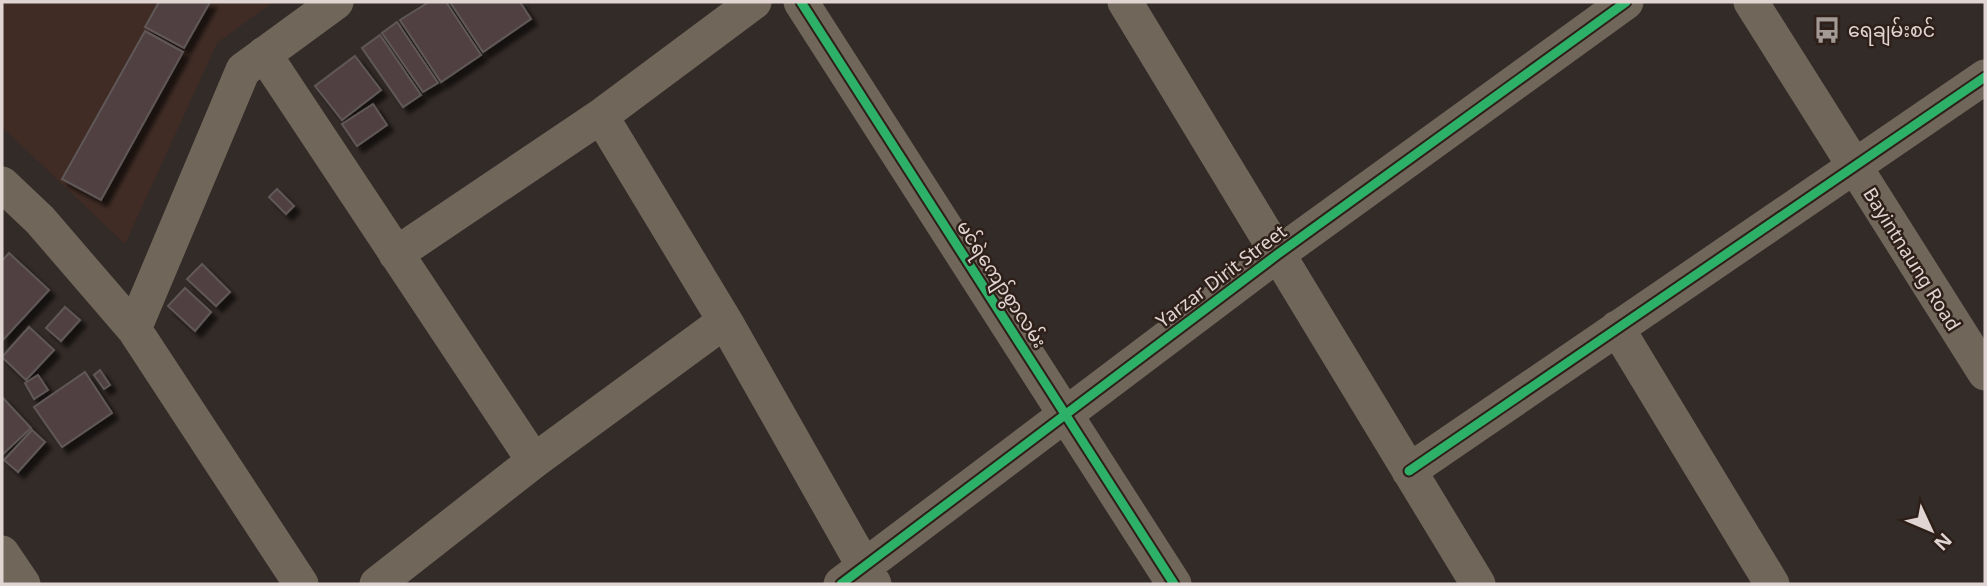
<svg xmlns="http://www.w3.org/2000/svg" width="1987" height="586" font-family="'Noto Sans','Noto Sans Myanmar',sans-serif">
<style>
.built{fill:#402c25}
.building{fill:#514042;stroke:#605858;stroke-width:2;filter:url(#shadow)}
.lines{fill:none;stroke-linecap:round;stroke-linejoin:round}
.minor{stroke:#71665a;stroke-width:35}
.cycleway-casing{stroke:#2e1f19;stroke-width:13}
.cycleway{stroke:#2db169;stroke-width:9}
.labels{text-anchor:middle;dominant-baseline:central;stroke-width:5;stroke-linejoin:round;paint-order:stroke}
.poi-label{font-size:19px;fill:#e0d5d2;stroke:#2e1f19;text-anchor:start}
.street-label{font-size:19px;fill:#e0d5d2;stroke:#2e1f19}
</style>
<defs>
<filter id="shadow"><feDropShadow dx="6" dy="6" stdDeviation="2" flood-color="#0009"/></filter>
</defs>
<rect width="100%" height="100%" fill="#332b28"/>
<path class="built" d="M2 2H273L217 43 125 244 2 127Z"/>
<path class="building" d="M159 2H210L184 48 145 27Z
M429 2H446L481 55 441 82 400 20Z
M450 2H520L531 19 483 52Z
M397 22 438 83 423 92 382 33Z
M145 31 183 52 101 200 62 179Z
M380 35 421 95 403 107 362 48Z
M355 56 381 90 342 120 315 86Z
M373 104 387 125 357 146 342 124Z
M277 189 294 206 286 214 269 197Z
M9 253 49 290 2 341V261Z
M202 264 230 292 216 306 187 279Z
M185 288 211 312 195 331 168 306Z
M65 307 80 320 61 341 46 328Z
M29 327 54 350 26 380 2 357Z
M100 370 110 385 104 389 94 375Z
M85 372 112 413 62 447 34 407Z
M38 375 48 390 34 399 25 383Z
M2 397 31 428 2 455Z
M32 430 45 442 18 472 4 460Z"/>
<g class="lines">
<path class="minor" d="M801 2 1174 584
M1125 2 1478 584
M1751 2 1985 373
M264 54 534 461
M601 116 725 321 874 584
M2 184 40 220 134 329 301 584
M396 254 601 116 754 2
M1617 328 1772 584
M134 329 243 70 336 2
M1409 471 1985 77
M2 553 23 584
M377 584 534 461 725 321
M841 584 1278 254 1626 2"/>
<defs>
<path id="cycleway" d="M801 2 1174 584
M1409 471 1985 77
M841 584 1278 254 1626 2"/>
</defs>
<use href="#cycleway" class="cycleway-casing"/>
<use href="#cycleway" class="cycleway"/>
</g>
<defs>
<symbol id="bus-bare" viewBox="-9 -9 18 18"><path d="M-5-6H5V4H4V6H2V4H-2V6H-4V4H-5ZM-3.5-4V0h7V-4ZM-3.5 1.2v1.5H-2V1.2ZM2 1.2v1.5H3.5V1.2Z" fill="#a39a96" stroke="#2e1f19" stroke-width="2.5" paint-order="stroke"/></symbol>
</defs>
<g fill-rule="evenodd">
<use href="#bus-bare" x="1808" y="11" width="38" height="38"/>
</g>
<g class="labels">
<g class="poi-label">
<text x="1848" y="30">ရေချမ်းစင်</text>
</g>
<g class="street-label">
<text transform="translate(1912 259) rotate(58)">Bayintnaung Road</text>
<text transform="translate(1221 276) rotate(-37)">Yarzar Dirit Street</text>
<text transform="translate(1002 284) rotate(57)">မင်ရဲကျော်စွာလမ်း</text>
</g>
</g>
<rect width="1987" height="586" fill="none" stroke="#e0d5d2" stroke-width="7"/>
<g transform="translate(1931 530) rotate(134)" stroke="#2e1f19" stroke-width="5" paint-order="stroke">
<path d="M0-5L12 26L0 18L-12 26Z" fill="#e0d5d2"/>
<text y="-10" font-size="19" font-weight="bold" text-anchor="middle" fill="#e0d5d2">N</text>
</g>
</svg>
